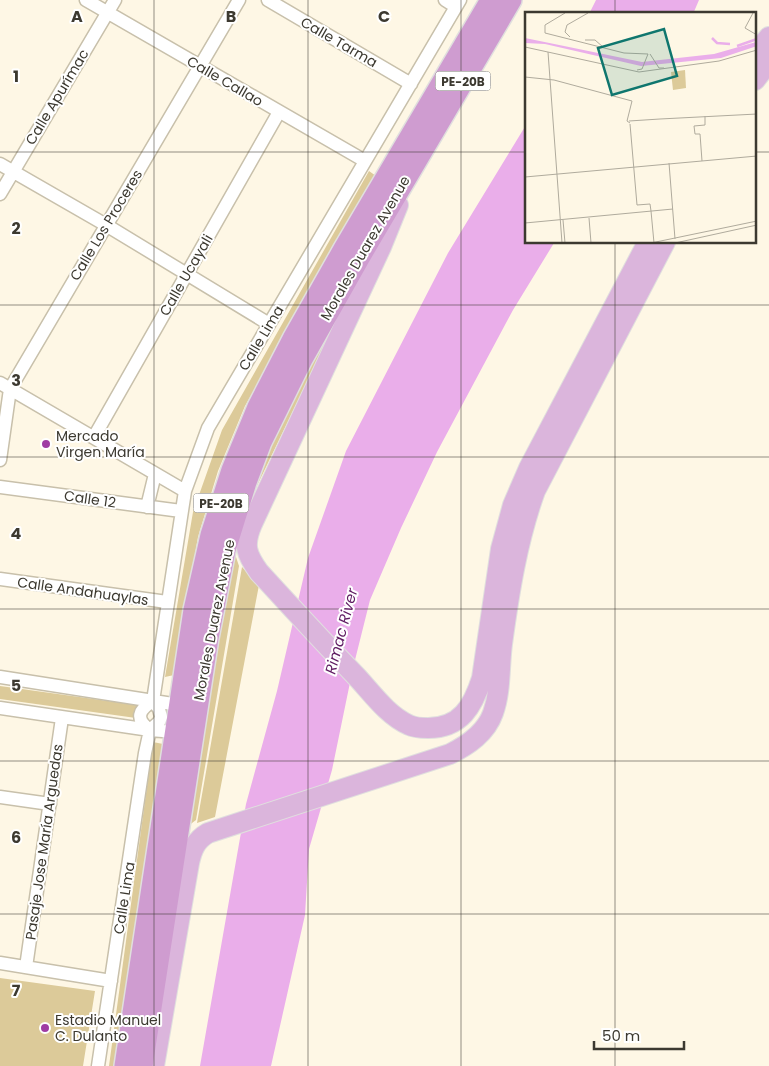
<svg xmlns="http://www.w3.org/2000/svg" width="769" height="1066" font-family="Poppins,sans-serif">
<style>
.green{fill:#dcca99}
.water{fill:#eaaeea}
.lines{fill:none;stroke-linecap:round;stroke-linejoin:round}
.minor-casing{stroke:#c8c0ab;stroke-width:15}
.primary-casing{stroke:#e0dfde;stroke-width:22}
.trunk-casing{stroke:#e0dfde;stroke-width:24}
.minor{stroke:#fff;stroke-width:12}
.primary{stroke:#dbb5dc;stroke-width:20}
.trunk{stroke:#cf9cd0;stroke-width:21}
.grid{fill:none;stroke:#3c3930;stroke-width:1;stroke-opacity:0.55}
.poi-dot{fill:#9f3ca3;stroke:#fff;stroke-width:2}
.labels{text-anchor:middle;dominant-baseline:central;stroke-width:4;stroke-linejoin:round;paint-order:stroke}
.shield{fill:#fff;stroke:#76746e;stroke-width:1}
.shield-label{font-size:12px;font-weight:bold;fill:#3c3930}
.street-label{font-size:14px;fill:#3c3930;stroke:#fff}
.poi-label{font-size:14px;fill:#3c3930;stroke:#fff;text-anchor:start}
.water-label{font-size:15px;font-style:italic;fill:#5f1b62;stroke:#fff}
.inset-river{fill:none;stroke:#eaaeea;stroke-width:2.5}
.inset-road{fill:none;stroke:#b0ab9d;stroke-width:1}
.view{fill:#0f766e;fill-opacity:0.15;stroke:#0f766e;stroke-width:2.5}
.inset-edge{fill:none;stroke:#3c3930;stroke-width:2.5}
.grid-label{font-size:16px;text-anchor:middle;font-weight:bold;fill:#3c3930;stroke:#fff;stroke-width:4;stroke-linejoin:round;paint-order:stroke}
</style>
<rect width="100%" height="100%" fill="#fef7e5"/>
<path class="green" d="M369 171 376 176 245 406 218 471 198 537 174 675 165 677 193 512 222 430Z
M369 253 253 494 268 439Z
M232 545 239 566 196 820 184 829Z
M242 567 259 585 215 817 197 823Z
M0 686 137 705 136 718 0 699Z
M153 742 163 744 115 1066H109Z
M0 978 95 991 83 1066H0Z"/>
<path class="water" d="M596 0H699L693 14H589Z
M526 125V242L554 243 513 310 437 452 401 528 370 600 353 668 332 770 309 849 305 915 271 1066H200L246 804 277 691 308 558 346 451 448 253Z"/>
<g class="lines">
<defs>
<path id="minor" d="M86 0 365 161
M268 0 411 84
M445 0 456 7
M0 164 106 225 269 324
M0 194 115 0
M0 383 185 491
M94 437 279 112
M0 460 10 389 239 0
M0 487 181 511
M147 507 155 474
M0 579 167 602
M0 677 179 705
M0 708 150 730 175 732
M150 730C135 719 138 710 153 701
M0 797 50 804
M0 963 111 981
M26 967 62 718
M98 1066 145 753 150 730 159 722 161 717 159 709 153 701 185 491 208 428 460 0"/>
<path id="primary" d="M755 54 769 37
M755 80 769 62
M398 205 381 247 252 524C243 545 246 554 259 572 291 607 323 642 356 676 372 693 387 715 409 725 415 728 421 728 428 728 461 728 473 706 482 678L501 549 513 505 529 468 648 242
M154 1066 189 863C192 849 196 840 208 833L450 754C468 745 486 733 493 713 501 691 499 667 502 644 509 593 517 541 535 491L665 242"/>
<path id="trunk" d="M125 1066 194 610 211 535 232 470 258 407 293 339 344 249 491 0
M142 1066 208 638 225 550 246 482 261 442 302 359 359 258 511 0"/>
</defs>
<use href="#minor" class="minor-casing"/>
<use href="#primary" class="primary-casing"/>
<use href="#trunk" class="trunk-casing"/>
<use href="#minor" class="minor"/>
<use href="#primary" class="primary"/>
<use href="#trunk" class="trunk"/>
</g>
<path class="grid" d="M154 0V1066M308 0V1066M461 0V1066M615 0V14M0 152H526M755 152H769M615 242V1066M0 305H769M0 457H769M0 609H769M0 761H769M0 914H769"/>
<g class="poi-dot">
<circle cx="46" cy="444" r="5"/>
<circle cx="45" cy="1028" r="5"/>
</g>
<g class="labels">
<g class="shield">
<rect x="435.5" y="71.5" width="55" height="19" rx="4"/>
<rect x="193.5" y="493.5" width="55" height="19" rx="4"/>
</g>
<g class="shield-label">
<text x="463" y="81">PE-20B</text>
<text x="221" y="503">PE-20B</text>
</g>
<g class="street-label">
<text transform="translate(339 42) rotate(30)">Calle Tarma</text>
<text transform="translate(225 81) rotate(30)">Calle Callao</text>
<text transform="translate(57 97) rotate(-59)">Calle Apurímac</text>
<text transform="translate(106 225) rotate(-59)">Calle Los Proceres</text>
<text transform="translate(365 248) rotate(-60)">Morales Duarez Avenue</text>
<text transform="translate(186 275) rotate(-60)">Calle Ucayali</text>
<text transform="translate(261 338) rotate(-59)">Calle Lima</text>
<text transform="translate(90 499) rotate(8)">Calle 12</text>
<text transform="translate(83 591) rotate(8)">Calle Andahuaylas</text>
<text transform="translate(214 620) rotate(-79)">Morales Duarez Avenue</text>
<text transform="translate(44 842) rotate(-82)">Pasaje Jose María Arguedas</text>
<text transform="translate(124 898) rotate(-81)">Calle Lima</text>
</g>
<g class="poi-label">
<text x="56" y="436">Mercado<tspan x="56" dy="16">Virgen María</tspan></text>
<text x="55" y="1020">Estadio Manuel<tspan x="55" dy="16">C. Dulanto</tspan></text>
</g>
<g class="water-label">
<text transform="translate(341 631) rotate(-75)">Rimac River</text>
</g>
</g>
<g transform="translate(525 12)">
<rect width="231" height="231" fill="#fef7e5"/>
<path d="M160 58 161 76 148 78 146 60Z" fill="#dcca99"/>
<path d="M0 26 117 50 189 42 231 30 232 34 196 46 116 54 20 32 0 31Z" fill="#eaaeea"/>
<path class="inset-river" d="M187 26 192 31 205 32M212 34 232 27"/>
<path class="inset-road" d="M40 1 20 13V21L99 41 123 42 117 57 112 58M228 1 220 16 232 23M45 25 40 20 42 13 63 1M60 28H70L78 35M0 35 114 60 194 49 232 38M23 40 37 231M125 42 134 56H139M0 65 29 68 107 89 102 109 105 111M135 107 232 102M104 109 135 107M105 112 112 193 125 192 126 199M170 122H175L177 149M170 122 169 114 180 113V104M144 151 150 227M0 165 232 144M126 199 129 231M64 206 66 231M38 208 40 231M0 211 148 197M126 231 232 209M150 231 232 213"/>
<path class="view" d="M139 17 152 64 87 83 73 36Z"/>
<rect width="231" height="231" class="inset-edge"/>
</g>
<g class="grid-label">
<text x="77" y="22">A</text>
<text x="231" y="22">B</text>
<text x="384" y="22">C</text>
<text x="16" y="82">1</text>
<text x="16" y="234">2</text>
<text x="16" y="386">3</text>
<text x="16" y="539">4</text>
<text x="16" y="691">5</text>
<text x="16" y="843">6</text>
<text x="16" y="996">7</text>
</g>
<path d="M594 1041v8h90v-8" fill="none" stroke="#3c3930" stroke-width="2.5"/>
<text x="602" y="1041" font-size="15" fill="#3c3930" stroke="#ffffff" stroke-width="4" paint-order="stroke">50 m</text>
</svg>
